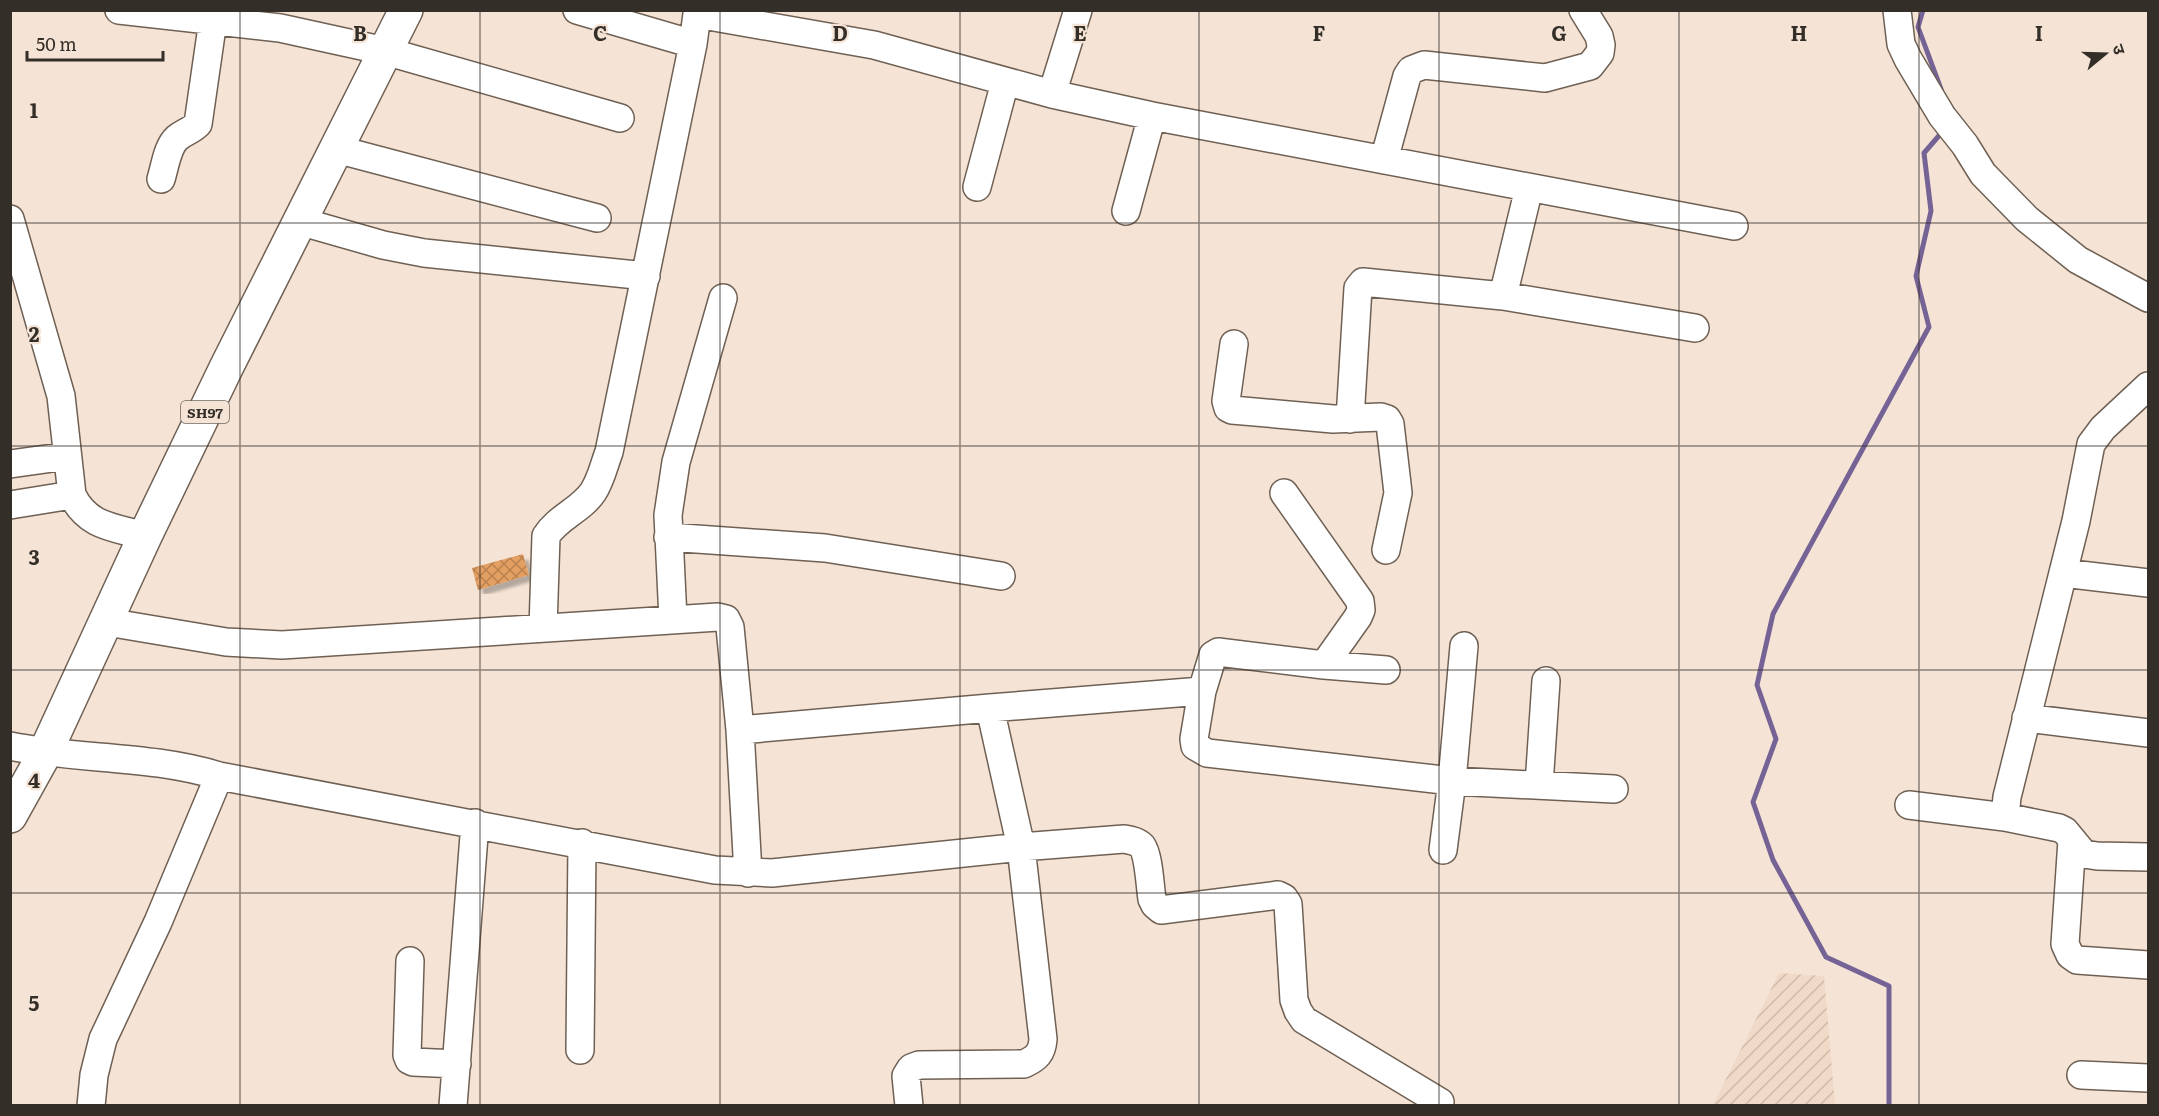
<svg xmlns="http://www.w3.org/2000/svg" width="2159" height="1116" font-family="Literata,'Noto Sans Devanagari',serif">
<style>
.industrial{fill:url(#industrial-furrows)}
.lines{fill:none;stroke-linecap:round;stroke-linejoin:round}
.stream{stroke:#756396;stroke-width:5}
.building{fill:url(#building-cross-hatch);filter:url(#shadow)}
.minor-casing{stroke:#6f6054;stroke-width:30}
.major-casing{stroke:#6f6054;stroke-width:36}
.minor{stroke:#fff;stroke-width:27}
.major{stroke:#fff;stroke-width:33}
.grid{fill:none;stroke:#342e28;stroke-width:1.5;stroke-opacity:0.55}
.labels{text-anchor:middle;dominant-baseline:central;stroke-width:4.5;stroke-linejoin:round;paint-order:stroke}
.shield{fill:#f5e4d6;stroke:#6e655c;stroke-width:1.5}
.shield-label{font-size:14px;font-weight:bold;fill:#342e28}
.grid-label{font-size:20px;text-anchor:middle;font-weight:bold;fill:#342e28;stroke:#f5e4d6;stroke-width:4.5;stroke-linejoin:round;paint-order:stroke}
</style>
<defs>
<pattern id="industrial-furrows" width="10" height="10" patternUnits="userSpaceOnUse" patternTransform="scale(1.5)"><rect width="10" height="10" fill="#f0d9c6"/><path d="M-1 1l2-2M0 10L10 0M9 11l2-2" fill="none" stroke="#cebbaa"/></pattern>
<pattern id="building-cross-hatch" width="8" height="8" patternUnits="userSpaceOnUse" patternTransform="scale(1.5)"><rect width="8" height="8" fill="#e49f62"/><path d="M0 0l8 8M0 8l8-8" fill="none" stroke="#ba8251"/></pattern>
<filter id="shadow"><feDropShadow dx="5.5" dy="5.5" stdDeviation="1.5" flood-color="#0004"/></filter>
</defs>
<rect width="100%" height="100%" fill="#f5e4d6"/>
<path class="industrial" d="M1779 973 1824 976 1835 1105H1713Z"/>
<g class="lines">
<path class="stream" d="M1923 10 1918 27 1941 89
M1889 1106V986L1826 957 1773 860 1753 802 1776 739 1757 685 1773 614 1929 327 1916 276 1931 211 1924 153 1943 131"/>
</g>
<path class="building" d="M523 554 529 575 478 590 472 568Z"/>
<g class="lines">
<defs>
<path id="minor" d="M119 10 280 28 385 51 620 118
M577 10 693 44
M697 10V14L874 45 1052 94 1152 116 1734 226
M1897 10 1901 44 1908 59 1942 116 1965 145 1983 174 2027 219 2078 260 2148 298
M1052 94 1078 10
M336 149 597 218
M1384 160 1407 76 1411 70 1424 65 1545 78 1590 66 1600 53 1601 45 1599 36 1583 10
M161 179C165 167 167 147 177 138 184 132 191 131 198 124L213 20
M977 187 1005 82
M1126 211 1152 116
M10 219 61 396 72 495C88 527 113 527 145 536
M299 221 383 245 424 253 646 276
M1503 296 1529 188
M1234 344 1226 401 1228 408 1232 410 1333 419 1381 417 1387 419 1390 424 1398 493 1386 550
M1350 419 1358 288 1363 282 1503 296 1695 328
M10 464 67 456
M1284 493 1360 601 1361 610 1358 617 1324 665
M10 505 72 495
M668 537 825 548 1001 576
M2063 573 2148 583
M673 619 668 515 676 462 723 298
M107 622 226 642 282 645 718 617 726 619 730 627 740 730
M543 628 546 536C558 517 581 510 593 492 601 480 604 465 609 452L693 44 697 14
M1202 691 1213 655 1218 652 1324 665 1386 670
M2026 718 2148 733
M10 746C79 760 151 755 219 776L715 870 772 873 1021 847 990 708 1202 691 1194 739 1195 746 1207 753 1452 781 1614 789
M1539 785 1546 681
M1909 805 2005 817 2059 828 2065 831 2084 854 2097 856 2148 857
M2005 817 2007 797 2076 521 2091 444 2103 428 2148 386
M2072 840 2065 944 2070 955 2077 960 2148 965
M1443 850 1452 781 1464 646
M748 873 740 730 990 708
M410 961 407 1055 409 1060 413 1062 457 1064
M580 1050 582 843
M2081 1075 2148 1078
M91 1106 94 1075 103 1039 158 922 219 776
M453 1106 475 823
M909 1106 906 1076 911 1068 919 1065 1024 1064C1037 1058 1042 1053 1043 1039L1021 847 1124 839C1130 840 1137 841 1142 846 1149 856 1150 887 1152 899L1155 905 1161 910 1278 895 1284 898 1288 904 1294 1000 1298 1011 1304 1020 1440 1102"/>
<path id="major" d="M10 816 45 753 145 536 226 368 406 10"/>
</defs>
<use href="#minor" class="minor-casing"/>
<use href="#major" class="major-casing"/>
<use href="#minor" class="minor"/>
<use href="#major" class="major"/>
</g>
<path class="grid" d="M240 10V1106M480 10V1106M720 10V1106M960 10V1106M1199 10V1106M1439 10V1106M1679 10V1106M1919 10V1106M10 223H2148M10 446H2148M10 670H2148M10 893H2148"/>
<g class="labels">
<rect class="shield" x="181" y="401" width="48" height="22" rx="4.5"/>
<g class="shield-label">
<text x="205" y="412">SH97</text>
</g>
</g>
<g class="grid-label">
<text x="360" y="41">B</text>
<text x="600" y="41">C</text>
<text x="840" y="41">D</text>
<text x="1080" y="41">E</text>
<text x="1319" y="41">F</text>
<text x="1559" y="41">G</text>
<text x="1799" y="41">H</text>
<text x="2039" y="41">I</text>
<text x="34" y="118">1</text>
<text x="34" y="342">2</text>
<text x="34" y="565">3</text>
<text x="34" y="788">4</text>
<text x="34" y="1011">5</text>
</g>
<rect width="2159" height="1116" fill="none" stroke="#342e28" stroke-width="24"/>
<g transform="translate(2105 54) rotate(71)" stroke="#f5e4d6" stroke-width="4.5" paint-order="stroke">
<path d="M0-4.5L10 22L0 15L-10 22Z" fill="#342e28"/>
<text y="-9" font-size="16" font-weight="bold" text-anchor="middle" fill="#342e28">उ</text>
</g>
<path d="M27 51v9h136v-9" fill="none" stroke="#342e28" stroke-width="3"/>
<text x="36" y="51" font-size="18" fill="#342e28" stroke="#f5e4d6" stroke-width="4.5" paint-order="stroke">50 m</text>
</svg>
